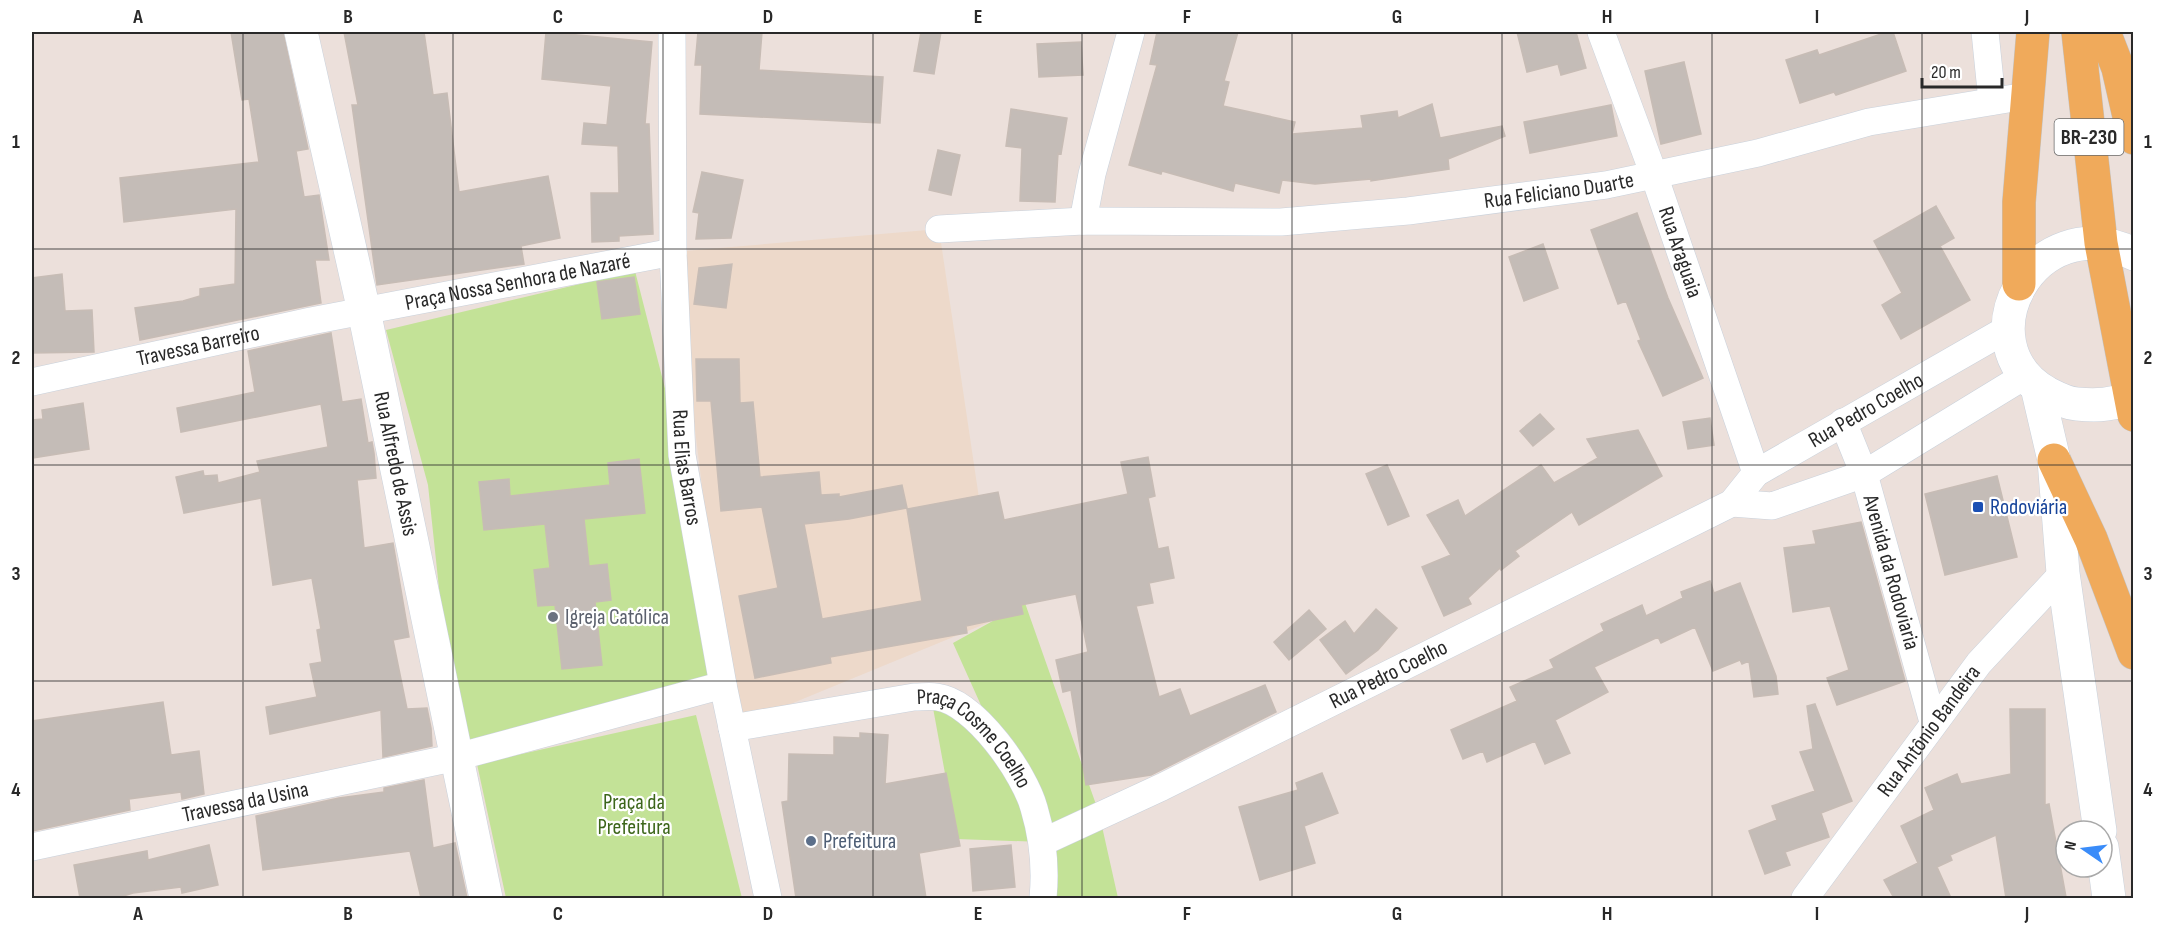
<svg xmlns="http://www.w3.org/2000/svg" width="2165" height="930" font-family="'Sofia Sans Condensed',sans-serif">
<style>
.education{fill:#edd9ca}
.green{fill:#c3e297}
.building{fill:#c4bcb7;stroke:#c7bcb5;stroke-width:1.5}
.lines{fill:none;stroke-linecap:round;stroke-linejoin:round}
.street-casing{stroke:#c9d1db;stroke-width:28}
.secondary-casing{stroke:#c9d1db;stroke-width:34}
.primary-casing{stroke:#c3c3c3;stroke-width:34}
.street{stroke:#fff;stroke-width:27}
.secondary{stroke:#fff;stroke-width:33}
.primary{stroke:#f0aa5b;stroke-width:33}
.grid{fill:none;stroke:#292929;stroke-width:1.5;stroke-opacity:0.55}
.transit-dot{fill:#1a4fb4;stroke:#fff;stroke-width:2}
.worship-dot{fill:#6b7280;stroke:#fff;stroke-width:2}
.service-dot{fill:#5c6f8a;stroke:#fff;stroke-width:2}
.labels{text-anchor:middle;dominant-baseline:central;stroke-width:4.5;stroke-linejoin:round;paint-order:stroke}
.shield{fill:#fff;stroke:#696969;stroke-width:1.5}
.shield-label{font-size:21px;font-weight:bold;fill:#292929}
.street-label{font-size:22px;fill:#292929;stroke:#fff}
.transit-label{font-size:22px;fill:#164399;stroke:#fff;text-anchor:start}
.worship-label{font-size:22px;fill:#5b616d;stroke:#fff;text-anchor:start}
.park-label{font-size:22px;fill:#3c661a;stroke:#fff}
.service-label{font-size:22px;fill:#4e5e75;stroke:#fff;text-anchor:start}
.neatline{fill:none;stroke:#292929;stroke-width:2}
.grid-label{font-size:20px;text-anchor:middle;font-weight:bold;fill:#292929}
</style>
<rect width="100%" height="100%" fill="#ece0db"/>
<path class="education" d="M939 229 997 619 732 728 673 252Z"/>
<path class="green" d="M635 271 682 455 723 685 457 757 428 485 386 330Z
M1025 603 1099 813 1118 898H1034L1042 842 957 839 931 697 977 719 1037 830 953 643Z
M696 715 742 898H506L477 764Z"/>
<path class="building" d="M231 32H283L308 149 296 151 304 197 319 195 329 260H315L321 303 140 340 135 308 183 301 200 296V289L235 284 236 209 124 222 120 178 259 162 249 99 242 100Z
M344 32H424L433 95 447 93 459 192 548 176 560 238 521 246 524 264 377 285 352 105H358Z
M546 32 652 42 645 124H649L653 234 619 236V241L592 242 591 193H619L618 146 582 144 584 123 607 125 611 86 542 79Z
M698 32H762L759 70 883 77 880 123 700 114 702 65H695Z
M921 32H941L934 74 914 71Z
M1157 32H1238L1224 81 1229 82 1223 106 1295 122 1292 134 1363 128 1361 116 1397 111 1398 118 1432 104 1440 138 1502 126 1505 136 1448 159 1449 169 1371 181V179L1315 184 1282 180 1279 193 1235 183 1233 191 1162 171 1161 174 1129 165 1157 65 1150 64Z
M1517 32H1576L1586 68 1561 75 1558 64 1527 72Z
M1887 32H1893L1906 71 1836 95 1834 92 1800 103 1786 60 1817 50 1819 55Z
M1081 42 1083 75 1039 77 1037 44Z
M1684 62 1701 134 1661 144 1645 71Z
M1611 105 1617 136 1530 153 1524 122Z
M1011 109 1067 118 1061 154 1058 153 1055 202 1020 201 1022 148 1006 146Z
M938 150 960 155 951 195 929 190Z
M702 172 743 180 731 238 696 239 699 213 693 212Z
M1936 206 1954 238 1940 246 1970 300 1901 339 1882 305 1902 293 1874 241Z
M1637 213 1668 298 1703 378 1663 396 1638 341 1641 340 1626 301 1618 304 1591 230Z
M1543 244 1558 288 1524 301 1509 257Z
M732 264 726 308 694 304 699 268Z
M62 274 65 311 92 310 94 352 32 353V278Z
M634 277 640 314 602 319 597 282Z
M331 333 342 402 361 399 368 443 372 442 374 453 376 478 357 480 364 548 393 543 409 637 393 640 407 709 427 708 431 728 432 746 383 757 381 710 270 734 266 707 317 697 310 664 322 662 317 630 321 629 312 578 273 585 261 498 184 513 176 477 203 471 204 476 217 475 218 483 260 472 257 461 328 447 321 404 181 432 177 408 255 392 248 351Z
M696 359H739L740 403 753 402 760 477 819 472 821 495 839 494V497L902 485 907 508 849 519 804 524 822 619 922 601 907 509 998 492 1004 520 1128 494 1121 462 1148 457 1155 496 1148 498 1158 549 1168 547 1174 578 1149 583 1153 603 1136 606 1159 697 1180 689 1190 716 1265 685 1276 712 1151 775 1086 785 1071 690 1063 692 1056 660 1088 652 1076 594 1021 605 1023 614 966 626 967 633 830 657 831 663 755 678 739 596 778 588 762 507 721 511 711 401H697Z
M83 403 89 449 32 458V420L43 419 42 410Z
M1540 414 1554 429 1533 446 1520 431Z
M1710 418 1714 445 1688 449 1683 422Z
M1638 430 1662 476 1579 525 1572 512 1515 551 1519 556 1501 570 1500 568 1468 598 1471 604 1444 616 1422 567 1451 555 1427 515 1458 500 1465 516 1541 465 1554 483 1598 458 1587 439Z
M639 459 645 513 584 519 589 566 607 564 611 600 595 602 602 665 562 669 555 605 538 606 534 570 550 568 545 524 484 530 479 482 509 479 510 496 610 485 608 463Z
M1387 465 1409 516 1388 525 1366 474Z
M1997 476 2017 557 1945 575 1925 494Z
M1861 522 1905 681 1837 705 1827 678 1849 670 1830 606 1793 612 1784 548 1816 544 1813 531Z
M1710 581 1714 593 1740 583 1776 676 1778 694 1754 697 1749 661 1742 664 1740 660 1713 671 1695 627 1661 643 1658 637 1594 667 1608 692 1555 720 1570 753 1545 764 1535 741 1487 762 1483 751 1463 759 1451 730 1517 701 1510 687 1554 668 1550 660 1604 631 1601 624 1642 605 1646 616 1683 598 1681 592Z
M1376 609 1397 628 1378 650 1346 674 1320 640 1345 621 1354 634Z
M1309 610 1326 629 1289 660 1274 642Z
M163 702 171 755 199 751 204 794 182 799 181 792 129 799 130 810 32 831V721Z
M1815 704 1852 801 1821 813 1829 837 1785 852 1790 865 1765 874 1749 831 1777 820 1772 806 1815 791 1800 752 1813 749 1807 706Z
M2010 709H2045V805L2049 804 2066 897 2006 898 1996 835 1950 855 1952 860 1937 867 1951 898H1894L1884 880 1918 863 1901 826 1934 810 1925 788 1957 774 1961 784 2011 774Z
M860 733 888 735 885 784 946 773 960 846 919 853 926 898H796L782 802 788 801 789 754 834 755V737L860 738Z
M1322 773 1338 813 1304 826 1315 863 1260 880 1239 807 1298 790 1296 783Z
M424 780 433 848 455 843 467 898H421L410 851 263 870 256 816 339 798 384 792V788Z
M209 845 218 885 182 893 181 887 133 893 117 898H80L74 865 147 851 148 860Z
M1011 845 1015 887 973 891 970 849Z"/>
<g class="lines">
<defs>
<g id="street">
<path id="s1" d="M672 32 673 252 682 455 723 685 768 898"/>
<path id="s2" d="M1601 32 1654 175 1756 473"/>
<path d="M1985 32 1992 101"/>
<path d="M1083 221 1092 174 1131 32"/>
<path id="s3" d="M939 229 1083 221 1281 222 1408 211 1606 185 1758 153 1869 122 2026 96"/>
<path id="s4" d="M32 382 311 321 673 252"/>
<path id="s5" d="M1843 422 1864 474 1933 722"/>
<path d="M1732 503 1772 506 1864 474 2026 375"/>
<path id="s6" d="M732 728 914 697C922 697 930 696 937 697 975 702 1025 774 1034 808 1043 838 1046 867 1043 898"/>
<path id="s7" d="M1043 842 1162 787 1732 503 1756 473 2009 328"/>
<path id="s8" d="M32 847 457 757 723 685"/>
<path id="s9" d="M1805 898 1979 663 2063 573"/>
</g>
<g id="secondary">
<path id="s10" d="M301 32 364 311 486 898"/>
<path d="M2134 254C2033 204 1960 344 2047 393 2057 398 2065 403 2077 404 2096 406 2117 406 2134 394"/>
<path d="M2037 387 2054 460 2063 573 2100 831"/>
<path d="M2102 847 2109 898"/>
</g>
<path id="primary" d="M2078 32 2101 243 2134 415
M2104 32 2118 68 2134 138
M2019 284V202L2033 32
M2054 460 2091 539 2134 653"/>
</defs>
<use href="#street" class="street-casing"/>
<use href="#secondary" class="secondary-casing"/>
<use href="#primary" class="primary-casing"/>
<use href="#street" class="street"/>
<use href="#secondary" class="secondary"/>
<use href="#primary" class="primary"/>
</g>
<path class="grid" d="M243 32V898M453 32V898M663 32V898M873 32V898M1082 32V898M1292 32V898M1502 32V898M1712 32V898M1922 32V898M32 249H2134M32 465H2134M32 681H2134"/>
<rect class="transit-dot" x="1972" y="501" width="12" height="12" rx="3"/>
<circle class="worship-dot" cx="553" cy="617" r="6"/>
<circle class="service-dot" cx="811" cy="841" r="6"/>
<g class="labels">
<rect class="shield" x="2054.5" y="119" width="69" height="36" rx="4.5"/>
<g class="shield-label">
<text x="2089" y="137">BR-230</text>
</g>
<g class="street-label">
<text stroke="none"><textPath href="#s3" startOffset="622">Rua Feliciano Duarte</textPath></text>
<text stroke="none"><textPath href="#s2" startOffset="234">Rua Araguaia</textPath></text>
<text stroke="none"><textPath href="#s4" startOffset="496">Praça Nossa Senhora de Nazaré</textPath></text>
<text stroke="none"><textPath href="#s4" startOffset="170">Travessa Barreiro</textPath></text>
<text stroke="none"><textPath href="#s7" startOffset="933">Rua Pedro Coelho</textPath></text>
<text stroke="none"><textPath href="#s10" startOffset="442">Rua Alfredo de Assis</textPath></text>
<text stroke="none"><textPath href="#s1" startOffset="436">Rua Elias Barros</textPath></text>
<text stroke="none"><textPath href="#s5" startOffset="158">Avenida da Rodoviaria</textPath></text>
<text stroke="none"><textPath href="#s7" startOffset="384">Rua Pedro Coelho</textPath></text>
<text stroke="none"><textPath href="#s9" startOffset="208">Rua Antônio Bandeira</textPath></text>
<text stroke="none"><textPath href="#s6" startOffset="262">Praça Cosme Coelho</textPath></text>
<text stroke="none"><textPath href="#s8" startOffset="218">Travessa da Usina</textPath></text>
</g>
<g class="transit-label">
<text x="1990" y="507">Rodoviária</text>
</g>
<g class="worship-label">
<text x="565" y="617">Igreja Católica</text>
</g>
<g class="park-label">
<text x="634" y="802">Praça da<tspan x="634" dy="25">Prefeitura</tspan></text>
</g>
<g class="service-label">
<text x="823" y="841">Prefeitura</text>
</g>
</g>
<rect width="2165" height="930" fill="none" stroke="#ffffff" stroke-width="66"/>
<g transform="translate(2084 849) rotate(284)"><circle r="28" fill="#ffffff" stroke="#a9a9a9" stroke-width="1.5"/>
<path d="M0-4.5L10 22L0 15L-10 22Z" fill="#3a8cf9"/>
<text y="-9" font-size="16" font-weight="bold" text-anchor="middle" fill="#292929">N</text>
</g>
<path d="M1922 78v9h80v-9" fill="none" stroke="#292929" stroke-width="3"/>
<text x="1931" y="78" font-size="18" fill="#292929" stroke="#ffffff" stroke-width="4.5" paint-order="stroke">20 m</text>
<rect x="33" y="33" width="2099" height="864" class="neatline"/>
<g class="grid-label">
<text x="138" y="23">A</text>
<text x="348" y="23">B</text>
<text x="558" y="23">C</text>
<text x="768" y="23">D</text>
<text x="978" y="23">E</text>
<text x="1187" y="23">F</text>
<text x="1397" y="23">G</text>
<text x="1607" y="23">H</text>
<text x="1817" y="23">I</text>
<text x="2027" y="23">J</text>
<text x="16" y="148">1</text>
<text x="2148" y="148">1</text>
<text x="16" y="364">2</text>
<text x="2148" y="364">2</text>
<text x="16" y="580">3</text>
<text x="2148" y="580">3</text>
<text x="16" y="796">4</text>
<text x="2148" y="796">4</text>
<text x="138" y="920">A</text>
<text x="348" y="920">B</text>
<text x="558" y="920">C</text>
<text x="768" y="920">D</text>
<text x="978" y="920">E</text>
<text x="1187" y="920">F</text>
<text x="1397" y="920">G</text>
<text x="1607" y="920">H</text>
<text x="1817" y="920">I</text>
<text x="2027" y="920">J</text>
</g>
</svg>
